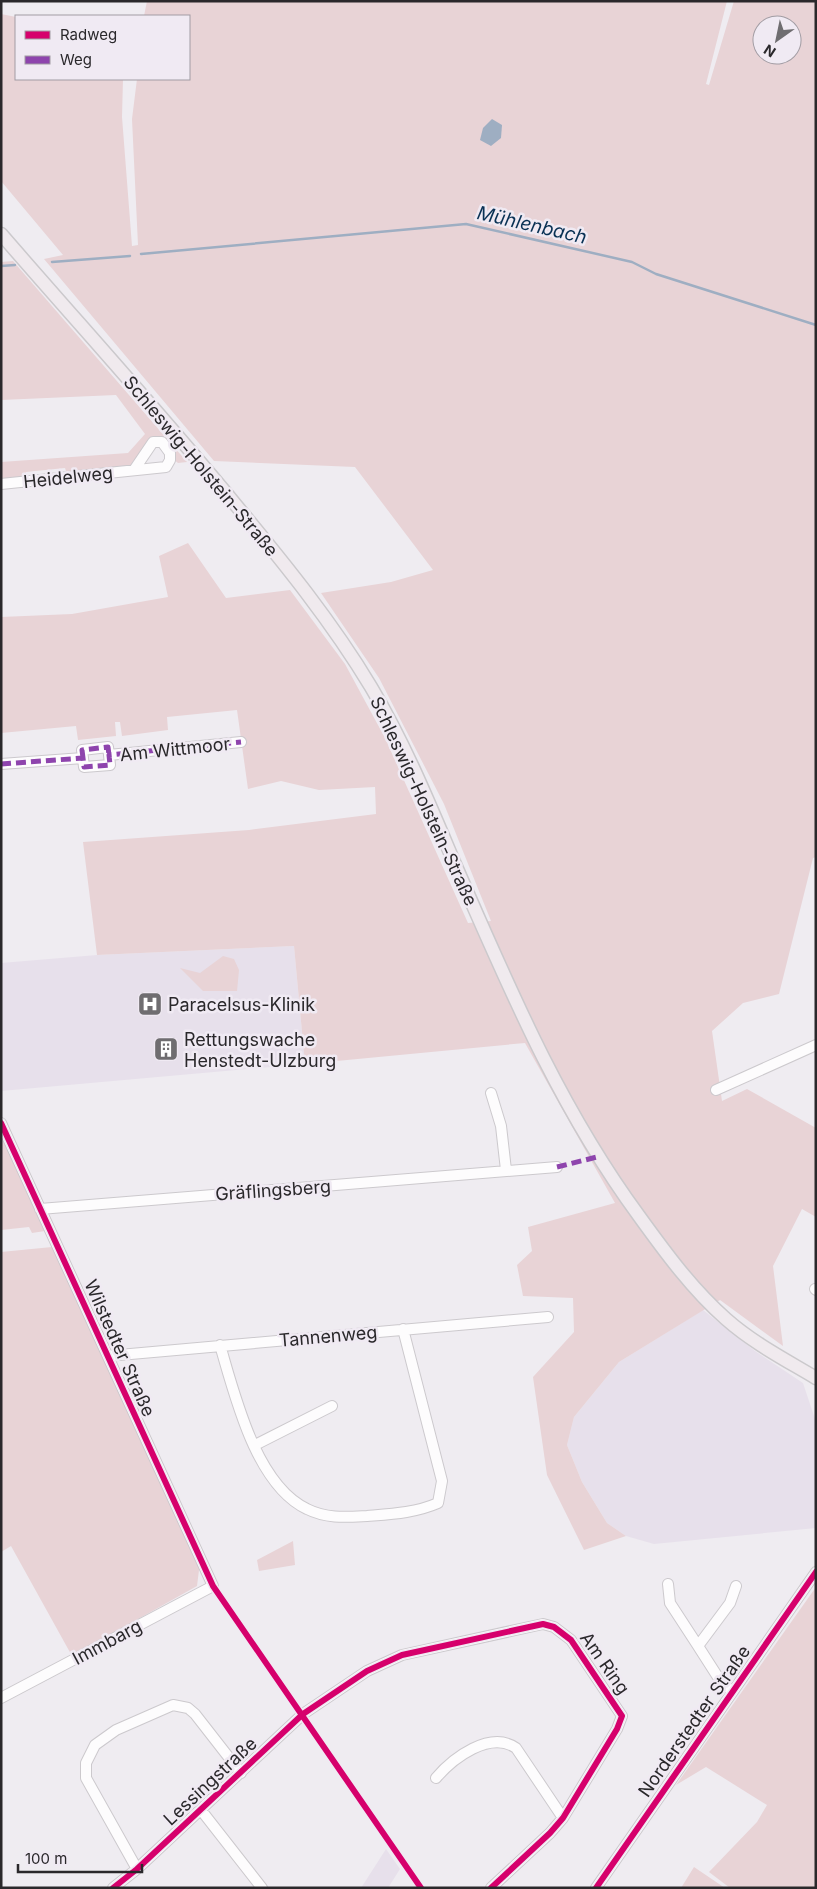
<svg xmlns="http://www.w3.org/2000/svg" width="817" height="1889" font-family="Inter,sans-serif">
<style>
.built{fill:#e7e0eb}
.green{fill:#e8d3d6;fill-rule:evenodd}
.water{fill:#9eaec2}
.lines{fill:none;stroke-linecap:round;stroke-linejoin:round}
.stream{stroke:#9eaec2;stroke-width:2.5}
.minor-casing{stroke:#ccc9cd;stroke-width:12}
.major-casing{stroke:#cbc9cc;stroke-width:15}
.minor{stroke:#fdfcfd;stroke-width:10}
.major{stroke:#f0eaee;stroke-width:12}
.quiet{stroke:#8e44ad;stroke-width:5;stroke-dasharray:10 5;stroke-linecap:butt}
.cycleway-casing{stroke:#f0eaf3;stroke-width:9}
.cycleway{stroke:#d6006c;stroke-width:6}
.labels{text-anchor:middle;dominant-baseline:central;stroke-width:5;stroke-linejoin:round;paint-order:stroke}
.street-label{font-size:18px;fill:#2a282b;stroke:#f0eaf3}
.poi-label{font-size:18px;fill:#2a282b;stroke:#f0eaf3;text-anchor:start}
.water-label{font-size:19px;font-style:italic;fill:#093154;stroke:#f0eaf3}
</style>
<rect width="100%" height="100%" fill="#efecf1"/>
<path class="built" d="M294 946 305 1064 1 1091V963L97 955Z
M703 1310 755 1351 803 1383 816 1422V1528L654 1544 626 1536 607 1523 582 1482 567 1445 574 1417 619 1362Z
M386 1849 400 1869 388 1888H361Z"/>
<path class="green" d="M147 1H727L706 84 709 85 734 1H816V857L813 858 779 994 743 1003 712 1031 722 1101 747 1089 816 1128V1217L802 1209 773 1266 783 1346 720 1300 619 1362 574 1417 567 1445 582 1482 607 1523 626 1536 584 1550 547 1475 533 1377 574 1332 573 1298 523 1296 517 1265 532 1251 528 1227 615 1203 525 1043 305 1064 294 946 97 955 83 842 249 830 376 814 375 787 319 790 281 781 248 789 237 710 167 717 168 730 122 736 120 722H115L116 736 78 740 76 726 1 733V617L72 614 168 597 159 556 188 543 226 598 290 590 345 664 385 738 468 923 491 921 444 804 379 678 321 593 391 582 433 570 355 467 214 461 44 259 63 255 1 181V14L16 17V79H123L122 117 132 246 138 245 132 119 137 79H189V16H144ZM762 25H792V55H762Z
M13 261 187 462 178 463 173 459 162 441 132 468 67 474 65 468 26 472V478L1 481V462L128 453 145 434 116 395 1 400V262Z
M223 956 234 959 239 970 237 991H203L180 968 200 973Z
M1 1132 26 1181 45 1231 32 1233 29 1227 1 1230Z
M52 1247 200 1562 197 1586 72 1656 11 1546 1 1552V1252Z
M293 1541 295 1565 259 1571 257 1560Z
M816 1587V1888H730L709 1872 757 1822 767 1805 706 1767 676 1785Z
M694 1867 725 1888H681Z"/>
<path class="water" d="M492 119 502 125 501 138 491 146 480 140 483 128Z"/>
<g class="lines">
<path class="stream" d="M141 254 466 224 632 262 656 274 816 325
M52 262 130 256
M1 266 15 265"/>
<defs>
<path id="minor" d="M1 484 166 467 170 460V453L162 442H153L134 470
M83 758 82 750 108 747 109 755
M1 764 83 758 84 767 110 765 109 755 241 742
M716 1090 816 1045
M491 1093 501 1126 506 1170
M1 1123 213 1586 1 1698
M40 1209 557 1167
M815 1289 816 1290
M220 1345C235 1396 256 1485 307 1509 327 1519 347 1517 367 1516 392 1514 415 1513 438 1503L442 1481 403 1329
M108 1356 548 1317
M255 1445 332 1406
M668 1584 670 1603 698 1646 730 1603 736 1586
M698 1646 723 1685 733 1691
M436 1778C453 1758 490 1730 516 1748L563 1818
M201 1810 262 1888
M137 1869 86 1778V1763L95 1745 116 1730 173 1705 188 1708 195 1714 241 1773
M113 1888 137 1869 303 1714 367 1671 402 1655 543 1624 554 1627 571 1640 622 1716 617 1729 563 1818 550 1833 491 1888
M596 1888 816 1572"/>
<path id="major" d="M1 234C79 324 159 412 235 504 284 563 332 622 371 687 404 742 429 803 454 862 508 985 558 1106 639 1216 665 1252 692 1289 726 1319 753 1343 786 1360 816 1378"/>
</defs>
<use href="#minor" class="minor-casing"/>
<use href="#major" class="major-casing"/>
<use href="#minor" class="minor"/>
<use href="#major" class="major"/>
<path class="quiet" d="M83 758 82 750 108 747 109 755
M1 764 83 758 84 767 110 765 109 755 241 742
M557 1167 597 1157"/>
<defs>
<path id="cycleway" d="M1 1123 213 1586 421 1888
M113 1888 137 1869 303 1714 367 1671 402 1655 543 1624 554 1627 571 1640 622 1716 617 1729 563 1818 550 1833 491 1888
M596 1888 816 1572"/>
</defs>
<use href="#cycleway" class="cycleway-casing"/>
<use href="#cycleway" class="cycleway"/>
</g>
<defs>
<symbol id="hospital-square" viewBox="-11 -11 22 22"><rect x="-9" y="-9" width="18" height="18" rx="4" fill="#6f6d70" stroke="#f0eaf3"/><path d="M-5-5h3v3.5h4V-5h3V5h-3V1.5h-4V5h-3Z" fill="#fff"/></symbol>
<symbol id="building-square" viewBox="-11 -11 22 22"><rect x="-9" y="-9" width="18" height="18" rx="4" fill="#6f6d70" stroke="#f0eaf3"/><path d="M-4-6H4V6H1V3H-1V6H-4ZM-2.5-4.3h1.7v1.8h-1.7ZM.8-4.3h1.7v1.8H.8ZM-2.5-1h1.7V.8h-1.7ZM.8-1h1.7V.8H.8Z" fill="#fff"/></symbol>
</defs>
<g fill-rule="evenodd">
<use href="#hospital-square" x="136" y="990" width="28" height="28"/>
<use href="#building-square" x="152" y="1035" width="28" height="28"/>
</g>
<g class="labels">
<g class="street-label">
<text transform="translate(201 466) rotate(50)">Schleswig-Holstein-Straße</text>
<text transform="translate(68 477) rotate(-6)">Heidelweg</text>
<text transform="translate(175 749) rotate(-6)">Am Wittmoor</text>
<text transform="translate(424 801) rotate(65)">Schleswig-Holstein-Straße</text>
<text transform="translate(273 1190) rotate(-4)">Gräflingsberg</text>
<text transform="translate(328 1336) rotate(-5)">Tannenweg</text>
<text transform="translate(120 1348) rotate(66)">Wilstedter Straße</text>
<text transform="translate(107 1642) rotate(-28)">Immbarg</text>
<text transform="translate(605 1663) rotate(55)">Am Ring</text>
<text transform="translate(694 1721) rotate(-55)">Norderstedter Straße</text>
<text transform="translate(210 1781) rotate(-43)">Lessingstraße</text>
</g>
<g class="poi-label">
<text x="168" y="1004">Paracelsus-Klinik</text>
<text x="184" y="1039">Rettungswache<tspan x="184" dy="21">Henstedt-Ulzburg</tspan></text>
</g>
<g class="water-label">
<text transform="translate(532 225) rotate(13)">Mühlenbach</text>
</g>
</g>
<rect width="817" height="1889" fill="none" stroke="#2a282b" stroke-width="5"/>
<rect x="15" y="15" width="175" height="65" fill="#f0eaf3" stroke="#a19ca3"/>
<rect x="25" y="31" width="25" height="8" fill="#d6006c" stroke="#a19ca3"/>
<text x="60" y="40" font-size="15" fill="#2a282b">Radweg</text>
<rect x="25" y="56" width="25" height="8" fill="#8e44ad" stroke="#a19ca3"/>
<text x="60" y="65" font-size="15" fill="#2a282b">Weg</text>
<g transform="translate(777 40) rotate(213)"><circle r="24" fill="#f0eaf3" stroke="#a19ca3"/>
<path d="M0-4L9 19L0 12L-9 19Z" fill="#6f6d70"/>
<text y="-8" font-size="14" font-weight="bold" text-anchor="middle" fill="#2a282b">N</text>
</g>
<path d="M18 1864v8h124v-8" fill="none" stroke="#2a282b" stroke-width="2.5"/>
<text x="25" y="1864" font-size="15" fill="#2a282b" stroke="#f0eaf3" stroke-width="4" paint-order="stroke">100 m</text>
</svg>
